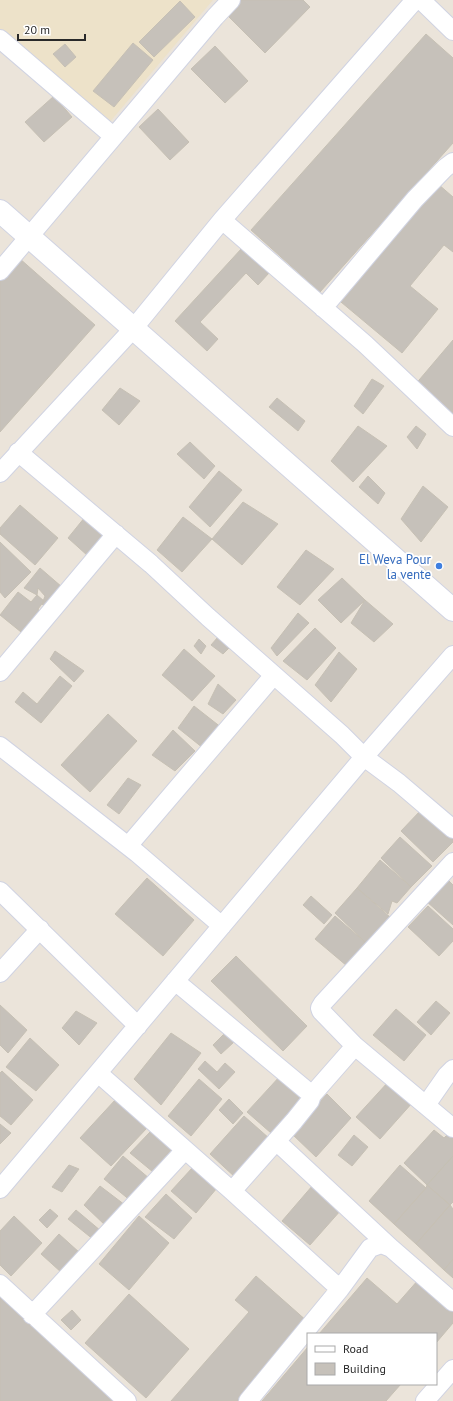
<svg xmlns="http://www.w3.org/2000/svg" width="453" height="1401" font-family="'PT Sans',sans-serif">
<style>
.education{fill:#ede2c9}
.building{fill:#c6c1ba;stroke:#c6c0b4}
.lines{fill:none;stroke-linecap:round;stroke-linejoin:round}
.minor-casing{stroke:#d0d3e2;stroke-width:20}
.secondary-casing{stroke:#d0d3e2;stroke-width:24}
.minor{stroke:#fff;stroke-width:18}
.secondary{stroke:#fff;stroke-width:22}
.shop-dot{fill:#3f7fe0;stroke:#fff;stroke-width:1.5}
.labels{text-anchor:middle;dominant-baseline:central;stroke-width:3.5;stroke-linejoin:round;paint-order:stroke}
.shop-label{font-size:13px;fill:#366cbe;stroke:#fff;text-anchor:end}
</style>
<rect width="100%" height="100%" fill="#ebe4da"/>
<path class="education" d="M0 0H213L109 123 0 32Z"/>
<path class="building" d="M237 0H303L310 7 265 53 225 13Z
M180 1 195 17 154 57 139 42Z
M426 34 453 58V143L320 292 251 230Z
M133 43 153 60 114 107 93 91Z
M65 44 76 57 65 67 53 54Z
M215 46 248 81 225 103 191 69Z
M54 96 72 117 44 142 25 122Z
M158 109 189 142 170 160 139 127Z
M438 184 453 197V252L444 245 410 286 438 309 402 353 341 302Z
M242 248 269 273 258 285 246 273 200 322 218 339 207 351 175 321Z
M19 258 95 325 0 432V279Z
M453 340V419L414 386Z
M372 379 384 386 363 414 354 406Z
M120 388 140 401 119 425 102 410Z
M277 398 305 421 298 431 269 407Z
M358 426 387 446 353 482 331 461Z
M416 426 426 434 417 449 407 437Z
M190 442 215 466 204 479 177 454Z
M219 471 242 490 210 527 189 507Z
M368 476 385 493 378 504 359 487Z
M423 486 448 507 421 542 401 519Z
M243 502 278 524 242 565 212 539Z
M20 505 58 538 35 565 0 534V528Z
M85 517 104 536 88 556 68 538Z
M183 517 212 539 182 572 157 550Z
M0 542 31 572 5 598 0 592Z
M306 550 334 569 300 605 277 587Z
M40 568 62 587 51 611 42 604 45 596 38 588 37 595 24 588Z
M342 578 365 600 341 623 318 600Z
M18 592 31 602 37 595 44 601 38 609 41 614 33 624 30 621 21 632 0 615Z
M365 600 393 624 374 642 351 623Z
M298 613 309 623 277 656 271 648Z
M315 628 336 648 307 680 283 661Z
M218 637 230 647 223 654 211 645Z
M199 639 206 646 201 654 194 646Z
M184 649 215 676 192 701 162 675Z
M55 651 84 671 74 682 50 659Z
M339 652 357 669 331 702 315 685Z
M60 676 72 686 41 723 15 702 23 692 37 704Z
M218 684 236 700 223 714 208 704Z
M194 706 222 728 203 748 178 728Z
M108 714 137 741 90 792 61 765Z
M173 730 195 751 175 771 152 755Z
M128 778 141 785 119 814 107 805Z
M422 809 453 839V842L433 862 401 831Z
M400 837 432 866 411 887 381 858Z
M380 860 411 887 397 903 392 901 388 914 357 888Z
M147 878 194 920 163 956 115 914Z
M446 878 453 885V925L426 901Z
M357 888 391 918 366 943 335 913Z
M311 896 332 915 324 924 303 905Z
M428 906 453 929V941L439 956 408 927Z
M335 916 366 943 347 966 315 939Z
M236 956 307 1026 283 1051 211 981Z
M436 1001 450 1013 431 1035 417 1022Z
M0 1005 27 1030 8 1053 0 1045Z
M396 1009 426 1035 404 1061 373 1035Z
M76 1011 97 1023 79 1045 62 1028Z
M171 1033 201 1053 161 1105 134 1079Z
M225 1033 234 1042 221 1054 213 1045Z
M30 1038 59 1065 36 1091 6 1067Z
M205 1061 217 1072 225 1063 235 1072 219 1089 198 1069Z
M2 1071 33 1100 11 1125 0 1116V1073Z
M281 1075 304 1096 271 1133 247 1112Z
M199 1079 222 1099 191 1136 168 1116Z
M389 1081 413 1102 380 1139 356 1117Z
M327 1094 351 1118 316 1157 291 1133Z
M116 1099 147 1128 111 1166 80 1138Z
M229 1099 243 1113 233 1124 219 1110Z
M244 1116 270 1139 236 1178 210 1154Z
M0 1124 11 1133 0 1144Z
M434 1130 444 1138 448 1134 453 1138V1156L427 1185 404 1163Z
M150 1132 172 1149 153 1172 130 1153Z
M354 1135 368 1147 352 1166 338 1155Z
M123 1156 150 1179 131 1201 104 1179Z
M453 1156V1202L450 1205 427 1185Z
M69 1165 79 1169 62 1192 52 1187Z
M400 1165 426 1188 394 1224 369 1201Z
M193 1167 217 1188 196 1213 171 1191Z
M313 1185 341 1210 310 1245 282 1221Z
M427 1185 450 1205 416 1244 394 1224 426 1188Z
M100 1186 125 1205 107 1227 84 1205Z
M166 1194 192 1218 174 1239 145 1217Z
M450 1205 453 1209V1259L444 1270 416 1244Z
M50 1209 58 1216 47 1228 39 1220Z
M76 1210 101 1231 94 1240 68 1219Z
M14 1216 42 1243 11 1276 0 1265V1231Z
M139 1216 169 1243 129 1290 99 1264Z
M59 1234 80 1253 62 1273 41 1254Z
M453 1259V1278L444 1270Z
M256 1276 308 1322 238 1401H171L249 1312 235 1300Z
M367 1278 397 1304 419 1279 453 1309V1323L436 1343V1334H319Z
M129 1294 189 1349 146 1398 85 1343Z
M0 1296 116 1401H0Z
M72 1310 81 1320 71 1330 61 1320Z
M308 1347V1384H401L386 1401H262Z"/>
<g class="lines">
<defs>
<path id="minor" d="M421 0 453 31
M0 39 113 136
M222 220 365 344 453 427
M0 271 215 17 231 0
M323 308 415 199 445 168 453 162
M18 452 151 564 208 617 342 735 364 757 399 783 453 829
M0 473 133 329 222 220 415 0
M0 672 116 534
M0 746 137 853 222 926
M128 846 274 675
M0 891 138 1026
M0 973 40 929
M175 981 312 1095
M355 1046 453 1128
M98 1073 232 1191 340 1289
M426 1105 447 1075 453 1069
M276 1141 391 1248
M0 1189 364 757 453 655
M232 1191 294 1121 310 1101 312 1095 355 1046 321 1011 320 1008 323 1003 453 862
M0 1284 127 1401
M32 1315 185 1150
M248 1401 340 1289 370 1248 381 1244 391 1248 453 1302
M425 1401 453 1369"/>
<path id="secondary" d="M0 211 453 610"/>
</defs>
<use href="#minor" class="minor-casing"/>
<use href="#secondary" class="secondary-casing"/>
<use href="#minor" class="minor"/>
<use href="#secondary" class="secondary"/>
</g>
<circle class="shop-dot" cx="439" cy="566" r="4"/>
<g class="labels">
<g class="shop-label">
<text x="431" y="559">El Weva Pour<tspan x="431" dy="15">la vente</tspan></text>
</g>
</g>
<rect x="307" y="1333" width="130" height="52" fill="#ffffff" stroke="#a9a9a9"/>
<rect x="315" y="1346" width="20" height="6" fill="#ffffff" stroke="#a9a9a9"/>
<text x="343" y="1353" font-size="12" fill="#292929">Road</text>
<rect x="315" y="1363" width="20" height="12" fill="#c6c1ba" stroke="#a9a9a9"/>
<text x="343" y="1373" font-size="12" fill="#292929">Building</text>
<path d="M18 34v6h67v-6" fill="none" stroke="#292929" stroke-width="2"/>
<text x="24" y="34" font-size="12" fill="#292929" stroke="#ffffff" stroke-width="3" paint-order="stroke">20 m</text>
</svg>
